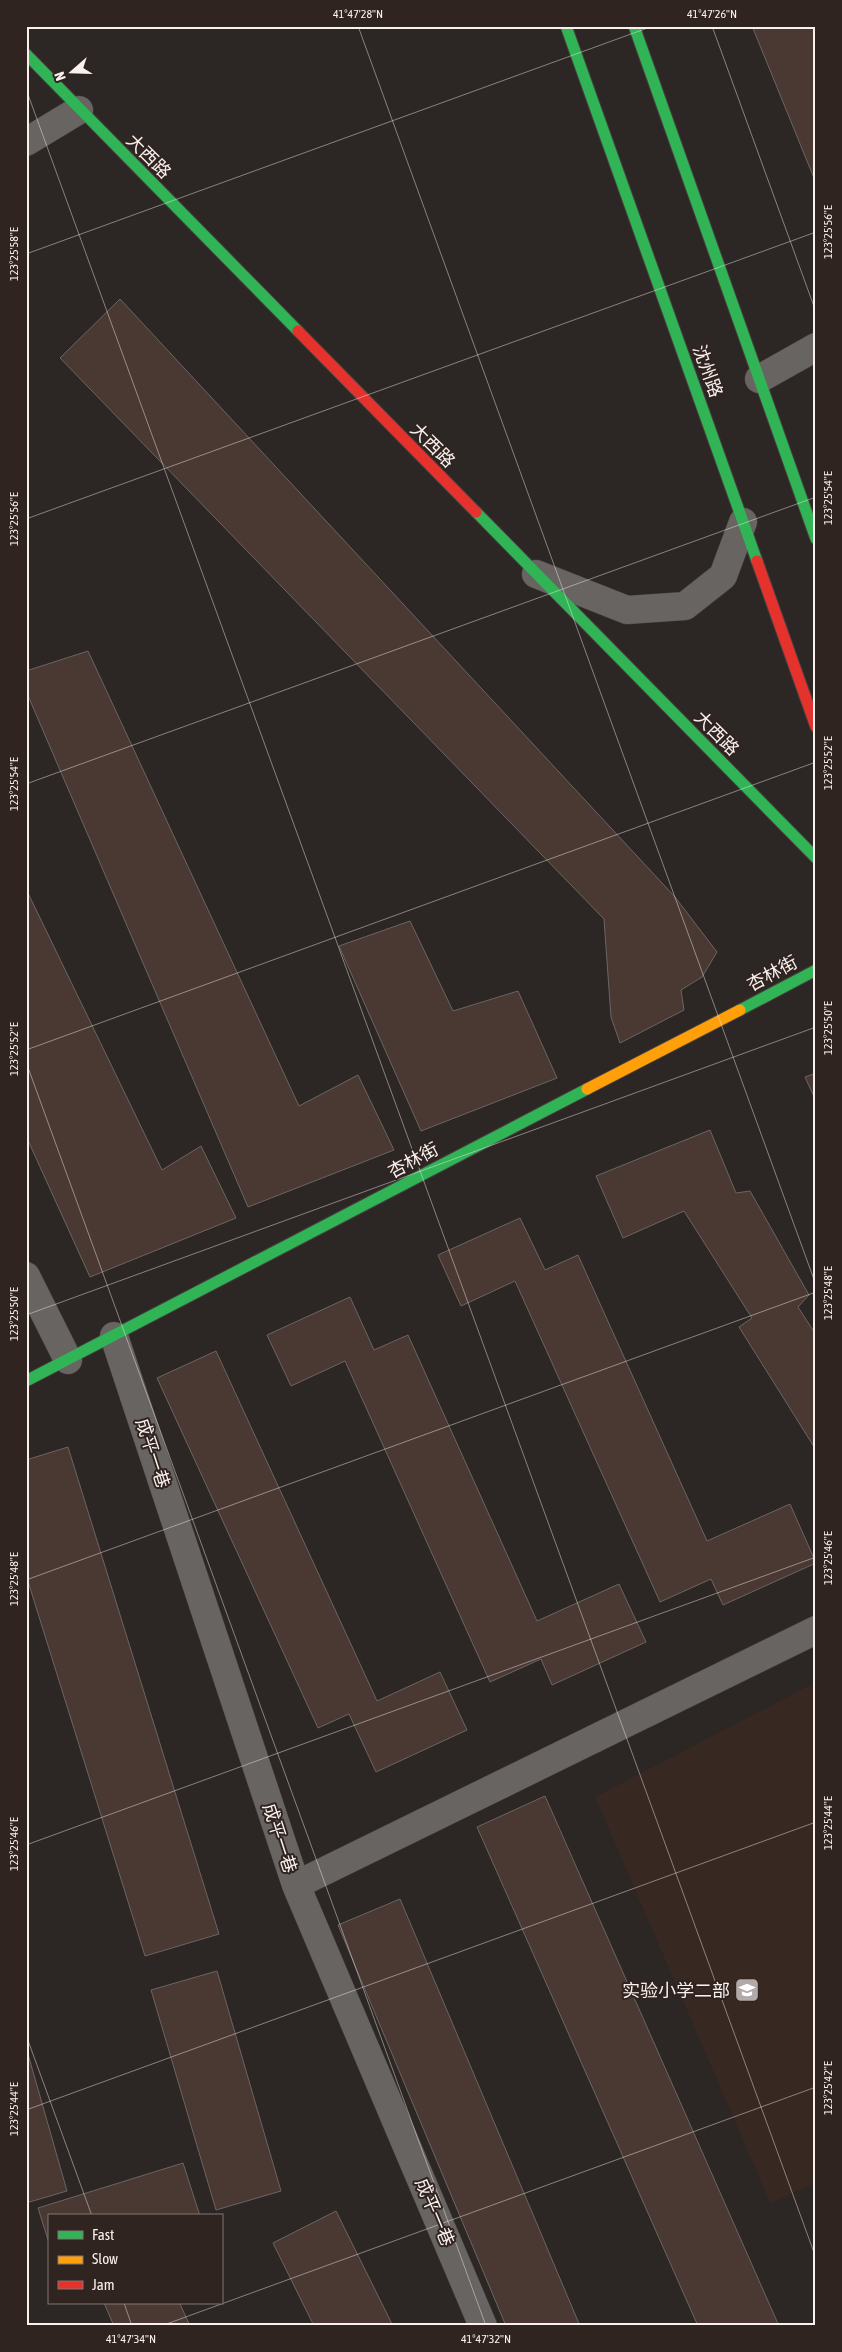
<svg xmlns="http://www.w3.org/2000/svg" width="842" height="2352" font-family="'Asap Condensed','Noto Sans SC',sans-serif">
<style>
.built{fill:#372821}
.building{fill:#4a3933;stroke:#6b6564}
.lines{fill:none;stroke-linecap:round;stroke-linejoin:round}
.street-casing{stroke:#46413f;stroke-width:29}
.fast-casing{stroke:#46413f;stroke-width:13}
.slow-casing{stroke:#46413f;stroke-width:13}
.jam-casing{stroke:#46413f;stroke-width:13}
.street{stroke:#686462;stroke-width:28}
.fast{stroke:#30b455;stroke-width:11}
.slow{stroke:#ff9f0a;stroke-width:11}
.jam{stroke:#e5322d;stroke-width:11}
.ticks{fill:none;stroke:#faf1ef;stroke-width:1;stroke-opacity:0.45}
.labels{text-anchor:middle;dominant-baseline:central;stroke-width:4;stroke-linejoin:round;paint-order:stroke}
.street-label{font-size:18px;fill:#faf1ef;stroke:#302420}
.poi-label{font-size:18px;fill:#faf1ef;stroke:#302420;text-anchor:end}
.neatline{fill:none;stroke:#faf1ef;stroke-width:2}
.ticks-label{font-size:12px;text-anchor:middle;fill:#faf1ef}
</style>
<rect width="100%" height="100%" fill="#2c2624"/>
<path class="built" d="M816 1682V2183L770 2203 595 1797Z"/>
<path class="building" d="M752 26H816V183Z
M120 299 675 897 717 952 702 977 681 990 684 1010 620 1043 611 1017 604 919 60 358Z
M88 651 299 1106 358 1075 394 1150 248 1207 26 691V671Z
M26 889 162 1170 201 1146 236 1218 90 1277 26 1136Z
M410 921 453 1011 518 991 557 1078 421 1131 339 946Z
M816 1073V1101L805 1077Z
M710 1130 736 1193 750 1191 809 1295 798 1307 816 1335V1450L739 1327 752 1318 684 1211 623 1238 596 1176Z
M520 1218 545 1270 578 1255 707 1541 790 1504 816 1563 723 1605 711 1579 660 1602 515 1281 461 1306 438 1255Z
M350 1297 374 1350 408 1335 537 1621 619 1584 646 1642 552 1685 541 1659 490 1682 345 1361 291 1386 267 1335Z
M216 1351 377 1701 440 1672 467 1730 376 1772 349 1714 318 1728 157 1378Z
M68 1447 219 1934 145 1956 26 1575V1460Z
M545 1796 779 2326H698L477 1827Z
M400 1899 580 2326H506L338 1925Z
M217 1971 281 2191 216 2210 151 1990Z
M26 2047 67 2191 26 2203Z
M183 2163 200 2216H49V2243L38 2208Z
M336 2211 393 2326H314L273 2243Z
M104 2303H182L180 2304 190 2326H114Z"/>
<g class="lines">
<defs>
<path id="street" d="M26 142 79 110
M759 379 816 347
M536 574 627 610 685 606 723 576 743 522
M26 1276 68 1360
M114 1336 296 1885 483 2326
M296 1885 816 1630"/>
<path id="fast" d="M566 26 757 561
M634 26 816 539
M26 54 298 331
M476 512 816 858
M740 1010 816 970
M26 1381 587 1089"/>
<path id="slow" d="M587 1089 740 1010"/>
<path id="jam" d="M298 331 476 512
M757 561 816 727"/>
</defs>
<use href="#street" class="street-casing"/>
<use href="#fast" class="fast-casing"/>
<use href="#slow" class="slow-casing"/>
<use href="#jam" class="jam-casing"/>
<use href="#street" class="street"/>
<use href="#fast" class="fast"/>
<use href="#slow" class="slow"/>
<use href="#jam" class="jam"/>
</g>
<path class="ticks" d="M358 26 816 1285M712 26 816 312M26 89 816 2258M26 254 653 26M26 519 816 232M26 784 816 497M26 1050 816 762M26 1062 486 2326M26 1315 816 1027M26 1580 816 1292M26 1845 816 1557M26 2035 92 2216M26 2110 816 1822M124 2303 132 2326M161 2326 816 2087"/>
<defs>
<symbol id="school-square" viewBox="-11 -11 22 22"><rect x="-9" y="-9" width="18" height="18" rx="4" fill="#b2aaa8" stroke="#302420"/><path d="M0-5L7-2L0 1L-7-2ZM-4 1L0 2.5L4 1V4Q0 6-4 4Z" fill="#fff"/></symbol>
</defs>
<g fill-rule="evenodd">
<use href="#school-square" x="733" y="1976" width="28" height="28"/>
</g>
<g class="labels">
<g class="street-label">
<text transform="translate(149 156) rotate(45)">大西路</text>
<text transform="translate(708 371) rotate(70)">沈州路</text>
<text transform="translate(433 445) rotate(45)">大西路</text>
<text transform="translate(717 733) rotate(45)">大西路</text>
<text transform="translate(772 973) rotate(-28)">杏林街</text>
<text transform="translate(413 1160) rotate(-28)">杏林街</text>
<text transform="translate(153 1453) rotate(72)">成平一巷</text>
<text transform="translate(280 1838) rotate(72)">成平一巷</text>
<text transform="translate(435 2212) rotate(67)">成平一巷</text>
</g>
<g class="poi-label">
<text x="730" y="1990">实验小学二部</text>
</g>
</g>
<rect width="842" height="2352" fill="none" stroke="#302420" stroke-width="55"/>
<rect x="48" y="2214" width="175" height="90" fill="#302420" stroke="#817673"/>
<rect x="58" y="2231" width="25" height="8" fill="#30b455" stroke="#817673"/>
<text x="92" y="2240" font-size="15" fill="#faf1ef">Fast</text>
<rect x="58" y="2256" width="25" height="8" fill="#ff9f0a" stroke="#817673"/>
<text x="92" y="2264" font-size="15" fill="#faf1ef">Slow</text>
<rect x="58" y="2281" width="25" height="8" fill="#e5322d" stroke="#817673"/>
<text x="92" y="2290" font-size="15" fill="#faf1ef">Jam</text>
<g transform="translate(72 72) rotate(250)" stroke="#302420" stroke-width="4" paint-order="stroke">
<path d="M0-4L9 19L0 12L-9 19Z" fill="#faf1ef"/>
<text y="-8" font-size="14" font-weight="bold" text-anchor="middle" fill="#faf1ef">N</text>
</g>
<rect x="28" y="28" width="786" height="2296" class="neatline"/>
<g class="ticks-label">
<text x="358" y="18">41°47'28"N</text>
<text x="712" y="18">41°47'26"N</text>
<text transform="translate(828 232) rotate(-90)" y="4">123°25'56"E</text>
<text transform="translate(14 254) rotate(-90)" y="4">123°25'58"E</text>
<text transform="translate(828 498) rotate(-90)" y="4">123°25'54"E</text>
<text transform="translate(14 519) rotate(-90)" y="4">123°25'56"E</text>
<text transform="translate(828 763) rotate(-90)" y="4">123°25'52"E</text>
<text transform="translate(14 784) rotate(-90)" y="4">123°25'54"E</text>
<text transform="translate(828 1028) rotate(-90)" y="4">123°25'50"E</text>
<text transform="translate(14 1049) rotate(-90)" y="4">123°25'52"E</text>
<text transform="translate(828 1293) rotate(-90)" y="4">123°25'48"E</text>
<text transform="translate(14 1314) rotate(-90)" y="4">123°25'50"E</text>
<text transform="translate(828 1558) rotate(-90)" y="4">123°25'46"E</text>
<text transform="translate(14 1579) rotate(-90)" y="4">123°25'48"E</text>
<text transform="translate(828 1823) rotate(-90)" y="4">123°25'44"E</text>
<text transform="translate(14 1844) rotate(-90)" y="4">123°25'46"E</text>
<text transform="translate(828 2088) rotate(-90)" y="4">123°25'42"E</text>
<text transform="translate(14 2109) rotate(-90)" y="4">123°25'44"E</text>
<text x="131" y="2343">41°47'34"N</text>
<text x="486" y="2343">41°47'32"N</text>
</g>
</svg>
